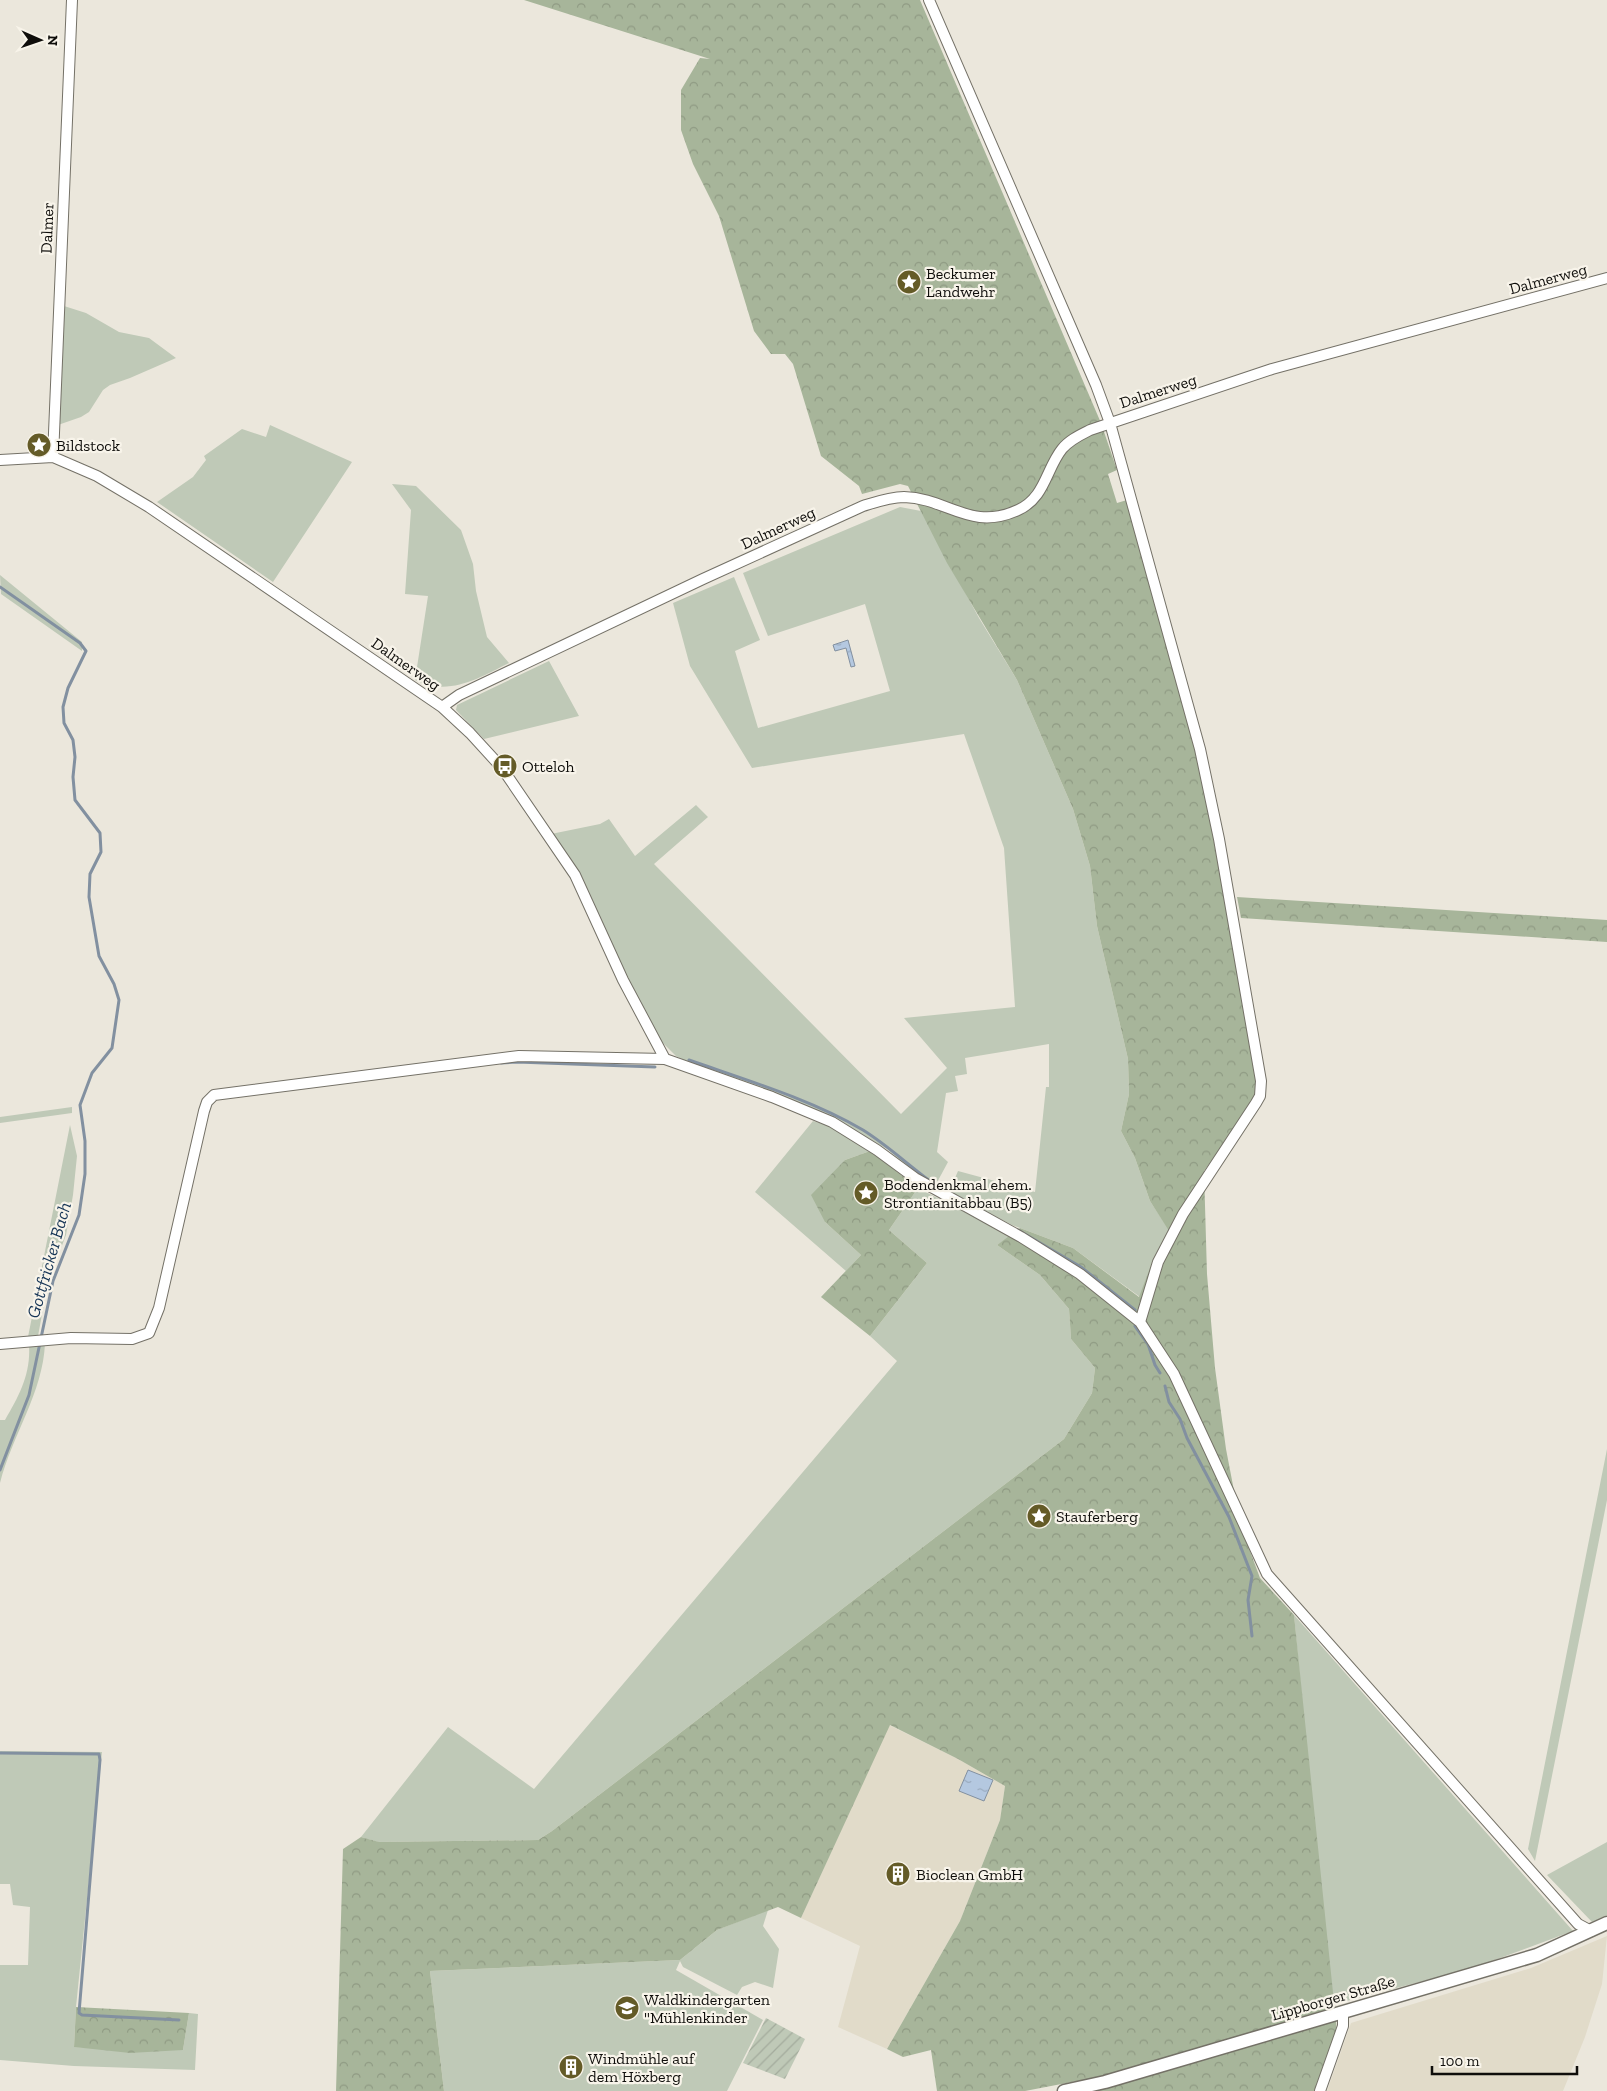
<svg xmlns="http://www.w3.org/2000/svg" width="1607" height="2091" font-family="'Zilla Slab',serif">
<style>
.built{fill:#e1dbc9}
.grass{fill:#bfc9b7}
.forest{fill:url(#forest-crowns)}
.garden{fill:url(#garden-furrows)}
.water{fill:url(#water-ripples);stroke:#8290a0}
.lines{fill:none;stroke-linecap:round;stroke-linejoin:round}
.stream{stroke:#8290a0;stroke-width:3}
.minor-casing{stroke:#747167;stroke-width:12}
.tertiary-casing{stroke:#747167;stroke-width:15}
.minor{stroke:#fff;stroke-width:10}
.tertiary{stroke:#fff;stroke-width:12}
.labels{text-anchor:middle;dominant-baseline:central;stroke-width:4.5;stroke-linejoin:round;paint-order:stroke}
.street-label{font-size:16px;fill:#0f0e0b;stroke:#f8f4ea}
.poi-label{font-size:16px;fill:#0f0e0b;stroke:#f8f4ea;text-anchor:start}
.water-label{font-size:18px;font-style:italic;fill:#163556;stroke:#f8f4ea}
</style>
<defs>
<pattern id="forest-crowns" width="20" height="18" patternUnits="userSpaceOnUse" patternTransform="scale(1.25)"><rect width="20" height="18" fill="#a7b59a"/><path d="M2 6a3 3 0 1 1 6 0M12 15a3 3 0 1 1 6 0" fill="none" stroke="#8f9a83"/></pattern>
<pattern id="garden-furrows" width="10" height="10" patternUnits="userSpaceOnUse" patternTransform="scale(1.25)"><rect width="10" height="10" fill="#bfc9b7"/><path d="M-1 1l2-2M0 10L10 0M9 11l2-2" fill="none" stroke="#a3ab9c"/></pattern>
<pattern id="water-ripples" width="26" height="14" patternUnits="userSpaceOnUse" patternTransform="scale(1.25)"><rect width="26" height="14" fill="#b4c8e0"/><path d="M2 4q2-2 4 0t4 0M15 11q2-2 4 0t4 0" fill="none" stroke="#9aabbf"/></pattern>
</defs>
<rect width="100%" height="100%" fill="#ebe7dc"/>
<path class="built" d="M889 1725 958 1759 1005 1786 1000 1820 960 1921 887 2049 838 2027 860 1946 801 1918Z
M1607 1936 1602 1984 1585 2037 1563 2091H1327L1351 2023 1531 1968Z"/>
<path class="grass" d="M64 306 86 313 119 332 149 338 176 358 130 378 110 385 103 390 89 412 81 417 58 425Z
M270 425 352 462 273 582 157 502 193 477 206 460 204 456 242 429 266 437Z
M392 484 416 486 461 530 473 564 476 591 487 637 509 663C479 678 449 697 415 680L428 596 405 594 411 510Z
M900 507 921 511 979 618 1017 680 1073 809 1090 866 1097 926 1128 1059 1129 1094 1121 1131 1135 1158 1150 1201 1169 1230 1153 1260 1140 1297 1073 1248 1012 1225 949 1192 958 1171 1035 1192 1046 1087H1049V1044L965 1058 967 1074 955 1076 958 1091 946 1093 937 1152 948 1162 935 1186 916 1174 887 1149 834 1119 696 1066 676 1056 662 1042 652 1026 611 944 586 887 551 834 600 824 609 819 635 856 696 805 708 817 654 864 901 1114 947 1068 904 1018 1015 1007 1004 848 964 734 752 768 690 666 673 603 734 577 760 640 735 651 758 728 890 691 865 604 768 636 743 573Z
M0 575 82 642V651L1 594Z
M549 661 579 716 484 739 456 710 457 705Z
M72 1107V1113L0 1123V1117Z
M813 1121 829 1126 870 1151 845 1160 825 1222 861 1255 846 1271 755 1192Z
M70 1125 77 1156 73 1195 66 1235 48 1282 38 1336 28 1337Z
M918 1188 1011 1236 997 1245 1040 1275 1069 1309 1071 1339 1095 1368 1092 1393 1064 1439 552 1831 538 1840 378 1842 361 1837 448 1727 534 1789 897 1361 870 1336 927 1263 889 1230Z
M45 1343C43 1393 12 1435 0 1483V1420H5C19 1396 31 1374 29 1345Z
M1607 1449V1500L1535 1861 1528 1849Z
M1294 1615 1573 1931 1473 1968 1331 2005Z
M0 1751 102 1752 76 2007 74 2047 183 2050 189 2013 198 2014 195 2070 74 2066 0 2060V1965H28L30 1907 13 1905 10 1884H0Z
M1607 1842V1915L1592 1922 1547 1875Z
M768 1910 763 1926 779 1949 773 1988 755 1982 742 1987 737 1995 683 1967 680 1961 676 1970 763 2020 727 2091H444L430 1971 680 1960 717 1930Z"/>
<path class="forest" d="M524 0H920L1101 423 1117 470 1108 474 1117 503 1127 500 1197 750 1258 1081 1253 1103 1204 1171 1207 1274 1215 1368 1226 1449 1241 1527 1260 1578 1294 1615 1337 2031 1315 2091H1078L1077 2081 1025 2091H937L931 2050 903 2057 887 2049 960 1921 1000 1820 1005 1786 958 1759 890 1725 801 1918 778 1907 717 1930 680 1960 430 1971 444 2091H336L343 1849 361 1837 379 1842 538 1840 552 1831 1064 1439 1092 1393 1095 1368 1071 1339 1069 1309 1040 1275 997 1245 1020 1228 1073 1248 1139 1297 1153 1260 1169 1231 1150 1201 1135 1158 1121 1131 1129 1094 1128 1059 1097 926 1090 866 1073 809 1017 680 947 563 908 486 900 484 862 494 859 486 821 456 793 364 785 354H771L754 331 719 216 693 164 681 130V90L700 58 710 59Z
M1237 897 1607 920V942L1241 918Z
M870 1151 918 1188 889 1230 927 1263 870 1336 821 1297 861 1255 825 1222 811 1195 845 1160Z
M76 2007 189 2013 183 2050 130 2053 74 2047Z"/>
<path class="garden" d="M766 2018 805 2039 785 2079 743 2063Z"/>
<path class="water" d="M848 640 855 666 851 667 846 648 835 651 833 645Z
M968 1770 993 1780 984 1801 959 1791Z"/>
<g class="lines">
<path class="stream" d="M0 587 80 643 86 651 68 688 63 707 64 723 73 740 75 757 73 777 75 800 100 833 101 852 90 874 89 897 99 956 114 984 119 1000 112 1048 92 1073 80 1105 85 1141V1174L79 1215 53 1281 29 1395 0 1470
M689 1060C746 1080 810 1099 863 1130 887 1145 907 1164 930 1181
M501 1063 517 1062 655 1067
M1018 1230 1081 1267 1135 1310
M1135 1326 1148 1344 1155 1365 1160 1373
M1165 1386 1169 1402 1180 1419 1187 1438 1229 1517 1252 1576 1248 1600 1252 1636
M0 1753 99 1754 100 1760 79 2013 82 2015 179 2020"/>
<defs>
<path id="minor" d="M929 0 1096 385 1110 423 1200 749 1219 839 1261 1081 1260 1096 1256 1103 1183 1214 1158 1262 1140 1322
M53 457 72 0
M0 460 53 457 97 476 149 507 442 707 470 733 502 768 575 875 623 980 665 1059
M442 707 459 695 703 579 863 506C876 502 890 497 904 497 947 498 971 532 1018 510 1045 498 1046 469 1062 449 1069 440 1080 435 1090 430L1272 369 1607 278
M0 1344 71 1338 132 1339 149 1333 159 1308 204 1111 207 1102 214 1095 519 1056 665 1059 772 1097 832 1122 877 1150 915 1178 1021 1237 1080 1274 1140 1322 1174 1374 1267 1574 1578 1924 1591 1931
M1320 2091 1343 2026V2012"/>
<path id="tertiary" d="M1064 2091 1105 2082 1537 1955 1607 1923"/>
</defs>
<use href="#minor" class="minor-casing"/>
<use href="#tertiary" class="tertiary-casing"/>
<use href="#minor" class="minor"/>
<use href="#tertiary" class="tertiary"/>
</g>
<defs>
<symbol id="sight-disc" viewBox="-11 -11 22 22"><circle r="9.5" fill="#645b27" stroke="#f8f4ea"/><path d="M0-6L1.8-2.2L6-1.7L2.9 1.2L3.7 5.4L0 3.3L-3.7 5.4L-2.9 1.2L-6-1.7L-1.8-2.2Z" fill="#fff"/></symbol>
<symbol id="bus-disc" viewBox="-11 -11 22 22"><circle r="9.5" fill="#645b27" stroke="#f8f4ea"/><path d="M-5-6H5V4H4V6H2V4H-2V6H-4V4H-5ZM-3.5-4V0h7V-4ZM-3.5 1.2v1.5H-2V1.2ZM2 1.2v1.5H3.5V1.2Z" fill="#fff"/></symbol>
<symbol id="building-disc" viewBox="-11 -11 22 22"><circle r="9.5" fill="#645b27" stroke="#f8f4ea"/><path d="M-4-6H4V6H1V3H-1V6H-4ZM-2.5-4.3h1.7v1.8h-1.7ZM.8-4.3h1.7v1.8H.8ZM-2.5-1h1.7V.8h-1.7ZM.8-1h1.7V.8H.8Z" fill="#fff"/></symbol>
<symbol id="school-disc" viewBox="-11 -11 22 22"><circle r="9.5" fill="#645b27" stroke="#f8f4ea"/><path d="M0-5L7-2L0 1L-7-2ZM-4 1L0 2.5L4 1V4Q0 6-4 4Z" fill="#fff"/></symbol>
</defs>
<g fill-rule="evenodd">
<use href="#sight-disc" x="895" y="268" width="28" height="28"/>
<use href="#sight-disc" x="25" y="431" width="28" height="28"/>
<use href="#bus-disc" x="491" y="752" width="28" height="28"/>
<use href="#sight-disc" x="852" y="1179" width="28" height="28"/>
<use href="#sight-disc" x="1025" y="1502" width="28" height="28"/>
<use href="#building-disc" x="884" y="1860" width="28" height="28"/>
<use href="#school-disc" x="613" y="1994" width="28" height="28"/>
<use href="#building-disc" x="557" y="2053" width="28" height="28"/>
</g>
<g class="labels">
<g class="street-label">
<text transform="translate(47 228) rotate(-88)">Dalmer</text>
<text transform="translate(1548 279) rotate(-15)">Dalmerweg</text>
<text transform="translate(1158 391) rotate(-18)">Dalmerweg</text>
<text transform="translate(778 528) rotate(-25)">Dalmerweg</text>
<text transform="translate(406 664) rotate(35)">Dalmerweg</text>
<text transform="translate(1333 1998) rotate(-16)">Lippborger Straße</text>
</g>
<g class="poi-label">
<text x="926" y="273">Beckumer<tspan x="926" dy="18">Landwehr</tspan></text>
<text x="56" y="445">Bildstock</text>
<text x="522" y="766">Otteloh</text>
<text x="884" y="1184">Bodendenkmal ehem.<tspan x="884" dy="18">Strontianitabbau (B5)</tspan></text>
<text x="1056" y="1516">Stauferberg</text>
<text x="916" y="1874">Bioclean GmbH</text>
<text x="644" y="1999">Waldkindergarten<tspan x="644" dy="18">"Mühlenkinder</tspan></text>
<text x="588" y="2058">Windmühle auf<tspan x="588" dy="18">dem Höxberg</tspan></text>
</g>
<g class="water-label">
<text transform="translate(49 1260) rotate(-74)">Gottfricker Bach</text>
</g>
</g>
<g transform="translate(40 40) rotate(92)" stroke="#f8f4ea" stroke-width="4" paint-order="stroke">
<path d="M0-4L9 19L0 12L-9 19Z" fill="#0f0e0b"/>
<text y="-8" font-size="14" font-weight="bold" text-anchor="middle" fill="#0f0e0b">N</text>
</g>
<path d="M1432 2066v8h145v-8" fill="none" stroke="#0f0e0b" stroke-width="2.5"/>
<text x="1440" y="2066" font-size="15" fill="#0f0e0b" stroke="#f8f4ea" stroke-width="4" paint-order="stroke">100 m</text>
</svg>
